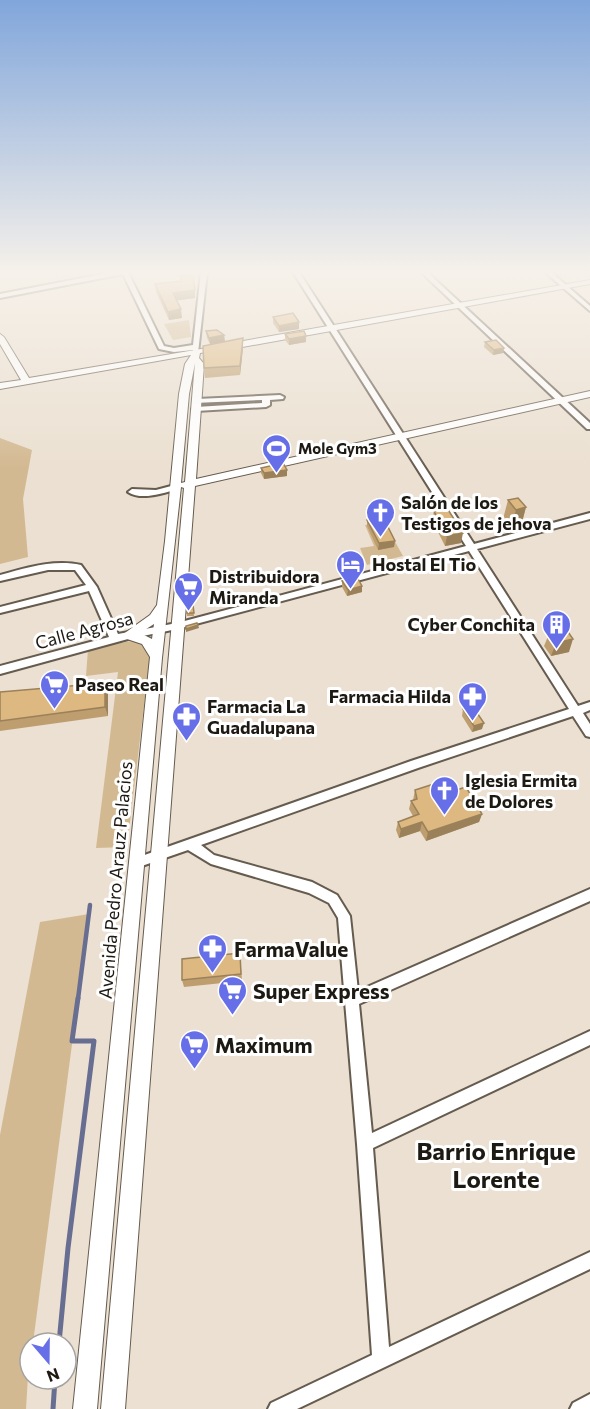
<svg xmlns="http://www.w3.org/2000/svg" width="590" height="1409" font-family="Commissioner,sans-serif">
<style>
.green{fill:#d3b992}
.lines{fill:none;stroke-linecap:round;stroke-linejoin:round}
.stream-far1{stroke:#686d92;stroke-width:4.5}
.stream{stroke:#686d92;stroke-width:5}
.minor-casing{stroke:#655b4e;stroke-width:4}
.tertiary-casing{stroke:#655b4e;stroke-width:2}
.minor{fill:#fff;fill-rule:evenodd}
.tertiary{fill:#fff;fill-rule:evenodd}
.wall{fill:#be9e6f}
.shaded-wall{fill:#9b815a}
.building{fill:#ddb881;stroke:#9b815a;stroke-width:1.5}
.labels{text-anchor:middle;dominant-baseline:central;stroke-width:6;stroke-linejoin:round;paint-order:stroke}
.far-poi-label{font-size:15px;font-weight:bold;fill:#1d1913;stroke:#fff;text-anchor:start}
.poi-label{font-size:18px;font-weight:bold;fill:#1d1913;stroke:#fff;text-anchor:start}
.street-label{font-size:18px;fill:#1d1913;stroke:#fff}
.near-poi-label{font-size:21px;font-weight:bold;fill:#1d1913;stroke:#fff;text-anchor:start}
.near-neighbourhood-label{font-size:24px;font-weight:bold;fill:#1d1913;stroke:#fff}
</style>
<rect width="100%" height="100%" fill="#ebe0d1"/>
<path class="green" d="M189 320 191 337 173 340 164 324Z
M0 438 32 450 23 499 28 557 0 564Z
M384 522 403 556 367 565 360 548 374 546 365 525Z
M131 641 141 642 150 656 127 847 96 848 118 672 86 676 88 649Z
M89 914 33 1343H30L26 1409H0V1135L40 922Z"/>
<g class="lines">
<path class="stream-far1" d="M78 999 90 905"/>
<path class="stream" d="M59 1343 68 1248 94 1041H72L78 998
M53 1409 55 1379"/>
<defs>
<path id="minor" d="M113 272H128L164 346 174 348 193 345 201 272H207L198 353H194L193 350 174 352 159 349 123 274 0 298V294Z
M293 272H299L474 544 590 513V519L477 549 578 706 590 702V710L583 713 590 724V737L586 736 573 716 418 768 201 845 214 855 312 882 337 895 350 916 358 991 590 889V901L359 1004 372 1133 590 1031V1045L373 1148 389 1347 590 1252V1269L297 1409H268L271 1403 372 1355 357 1144 338 918 329 903 309 893 211 864 188 850 136 868 132 867 130 863 132 859 136 858 411 761 569 709 469 551 177 629 128 639 0 674V666L109 637 89 591 0 613V607L86 585 75 570H48L0 581V575C26 568 54 559 81 565L97 587 118 634 177 623 466 546Z
M421 272H427L590 423V429H587Z
M545 272H551L590 306V311Z
M280 395 284 397 283 399 270 400V405L266 407 196 411 192 409 196 407 262 403V400L194 403 193 401 197 399Z
M175 485 179 487 178 489C163 493 142 501 128 492L132 489 156 490Z
M590 1394V1409H570L573 1403Z"/>
<path id="tertiary" d="M590 280V284L226 350 222 347 226 344Z
M0 334 4 337 29 378 207 348V352L200 353 199 358 204 364 196 479 590 391V397L195 486 125 1409H101L184 488 181 487 162 658 97 1409H73L150 657 142 644 124 638 122 635 150 615 157 605 165 541 179 394 185 364 191 355 0 389V383L21 380 0 344ZM195 363 185 482 181 483 189 394ZM154 624 152 639 140 633Z"/>
</defs>
<use href="#minor" class="minor-casing"/>
<use href="#tertiary" class="tertiary-casing"/>
<use href="#minor" class="minor"/>
<use href="#tertiary" class="tertiary"/>
</g>
<path class="wall" d="M193 275 195 298 177 300 182 318 169 320 156 292 155 284 181 281 180 276Z
M273 317 299 329 279 332 273 323Z
M206 331 224 335 225 342 210 344 207 338Z
M285 334 306 342 289 345 285 340Z
M485 342 504 348 503 353 493 355 484 347Z
M243 348 240 375 205 378 204 368Z
M261 468 287 470V476L264 479 261 473Z
M508 500 526 507 521 526 511 528 503 519Z
M434 511 461 543 445 546 432 520Z
M367 520 395 541 394 547 378 550 367 526Z
M342 581 362 586V592L347 596 342 587Z
M193 605 194 616H187V613Z
M549 634 569 652 551 656 544 646Z
M105 683 108 692V716L0 731V692Z
M463 709 482 729 472 732 462 716Z
M415 790 444 794 482 814 479 822 426 841 420 831 399 838 396 830 398 822 413 816 409 809 411 801 413 800Z
M240 953 242 981 184 987 182 980Z"/>
<path class="shaded-wall" d="M195 290V298L174 301 173 293Z
M181 309 182 318 169 320 168 312Z
M299 322V329L279 332V326Z
M224 335 225 342 210 344 209 338Z
M306 336V342L289 345V339Z
M243 338V348L240 375V366Z
M504 348 503 353 493 355 494 350Z
M287 470V476L264 479V473Z
M526 507 521 526 511 528 516 510Z
M463 533 461 543 445 546 447 536Z
M395 541 394 547 378 550 379 543Z
M362 586V592L347 596 348 590Z
M198 625 199 628 186 632V629Z
M573 639 569 652 551 656 556 643Z
M105 683 108 692V716L105 707Z
M484 723 482 729 472 732 474 726Z
M482 814 479 822 426 841 428 832Z
M422 822 420 831 399 838 401 829Z"/>
<path class="building" d="M193 275 195 290 173 293 181 309 168 312 155 284 182 281 180 276Z
M293 313 299 322 279 326 273 317Z
M217 330 224 335 209 338 206 331Z
M304 331 306 336 289 339 285 334Z
M243 338 240 366 204 368 203 346Z
M496 340 504 348 494 350 485 342Z
M283 463 287 470 264 473 261 468Z
M518 498 526 507 516 510 508 500Z
M447 508 463 533 447 536 434 511Z
M383 517 395 541 379 543 367 520Z
M357 577 362 586 348 590 342 581Z
M188 605H193L194 613H187Z
M197 623 198 625 186 629V626Z
M566 629 573 639 556 643 549 634Z
M105 683V707L0 721V692Z
M473 707 484 723 474 726 463 709Z
M437 783 444 794 466 787 482 814 428 832 422 822 401 829 398 822 419 814 411 801 417 799 415 790Z
M240 953 241 974 182 980V959Z"/>
<linearGradient id="sky" x2="0" y2="1"><stop stop-color="#81a6db"/><stop offset="0.58" stop-color="#f6f1ea"/><stop offset="1" stop-color="#f6f1ea" stop-opacity="0"/></linearGradient>
<rect width="590" height="469" fill="url(#sky)"/>
<defs>
<symbol id="stadium-pin" viewBox="-11 -11 22 30"><path d="M0 17L-7.5 6A9.5 9.5 0 1 1 7.5 6Z" fill="#676fe8" stroke="#fff"/><path d="M0-5a6.5 5 0 1 0 0 10a6.5 5 0 1 0 0-10ZM-3.5-1.8h7v3.6h-7Z" fill="#fff"/></symbol>
<symbol id="church-pin" viewBox="-11 -11 22 30"><path d="M0 17L-7.5 6A9.5 9.5 0 1 1 7.5 6Z" fill="#676fe8" stroke="#fff"/><path d="M-1.2-6h2.4v3.5h3.3v2.4h-3.3V6h-2.4V-.1h-3.3v-2.4h3.3Z" fill="#fff"/></symbol>
<symbol id="hotel-pin" viewBox="-11 -11 22 30"><path d="M0 17L-7.5 6A9.5 9.5 0 1 1 7.5 6Z" fill="#676fe8" stroke="#fff"/><path d="M-6-4.5h1.5V1H6V5H4.5V3h-9V5H-6ZM-4 0a1.8 1.8 0 1 1 3.6 0ZM.5 0V-2.5h3Q6-2.5 6 0Z" fill="#fff"/></symbol>
<symbol id="supermarket-pin" viewBox="-11 -11 22 30"><path d="M0 17L-7.5 6A9.5 9.5 0 1 1 7.5 6Z" fill="#676fe8" stroke="#fff"/><path d="M-6-5.5h2.5l.6 2H6L4.5 2H-2.5L-4.4-4H-6ZM-1.5 3.2a1.3 1.3 0 1 0 .1 0ZM3 3.2a1.3 1.3 0 1 0 .1 0Z" fill="#fff"/></symbol>
<symbol id="building-pin" viewBox="-11 -11 22 30"><path d="M0 17L-7.5 6A9.5 9.5 0 1 1 7.5 6Z" fill="#676fe8" stroke="#fff"/><path d="M-4-6H4V6H1V3H-1V6H-4ZM-2.5-4.3h1.7v1.8h-1.7ZM.8-4.3h1.7v1.8H.8ZM-2.5-1h1.7V.8h-1.7ZM.8-1h1.7V.8H.8Z" fill="#fff"/></symbol>
<symbol id="pharmacy-pin" viewBox="-11 -11 22 30"><path d="M0 17L-7.5 6A9.5 9.5 0 1 1 7.5 6Z" fill="#676fe8" stroke="#fff"/><path d="M-2-6h4v4h4v4h-4v4h-4v-4h-4v-4h4Z" fill="#fff"/></symbol>
</defs>
<g fill-rule="evenodd">
<use href="#stadium-pin" x="260" y="432" width="33" height="45"/>
<use href="#church-pin" x="364" y="496" width="33" height="45"/>
<use href="#hotel-pin" x="334" y="548" width="33" height="45"/>
<use href="#supermarket-pin" x="172" y="570" width="33" height="45"/>
<use href="#building-pin" x="540" y="608" width="33" height="45"/>
<use href="#supermarket-pin" x="38" y="668" width="33" height="45"/>
<use href="#pharmacy-pin" x="456" y="680" width="33" height="45"/>
<use href="#pharmacy-pin" x="170" y="700" width="33" height="45"/>
<use href="#church-pin" x="428" y="774" width="33" height="45"/>
<use href="#pharmacy-pin" x="196" y="932" width="33" height="45"/>
<use href="#supermarket-pin" x="216" y="974" width="33" height="45"/>
<use href="#supermarket-pin" x="178" y="1028" width="33" height="45"/>
</g>
<g class="labels">
<g class="far-poi-label">
<text x="298" y="448">Mole Gym3</text>
</g>
<g class="poi-label">
<text x="401" y="502">Salón de los<tspan x="401" dy="21">Testigos de jehova</tspan></text>
<text x="372" y="564">Hostal El Tio</text>
<text x="209" y="576">Distribuidora<tspan x="209" dy="21">Miranda</tspan></text>
<text x="535" y="624" text-anchor="end">Cyber Conchita</text>
<text x="75" y="684">Paseo Real</text>
<text x="451" y="696" text-anchor="end">Farmacia Hilda</text>
<text x="207" y="706">Farmacia La<tspan x="207" dy="21">Guadalupana</tspan></text>
<text x="465" y="780">Iglesia Ermita<tspan x="465" dy="21">de Dolores</tspan></text>
</g>
<g class="street-label">
<text transform="translate(84 630) rotate(-15)">Calle Agrosa</text>
<text transform="translate(115 880) rotate(-85)">Avenida Pedro Arauz Palacios</text>
</g>
<g class="near-poi-label">
<text x="234" y="948">FarmaValue</text>
<text x="253" y="990">Super Express</text>
<text x="215" y="1044">Maximum</text>
</g>
<g class="near-neighbourhood-label">
<text x="496" y="1150">Barrio Enrique<tspan x="496" dy="28">Lorente</tspan></text>
</g>
</g>
<g transform="translate(48 1361) rotate(160)"><circle r="28" fill="#ffffff" stroke="#a5a3a1" stroke-width="1.5"/>
<path d="M0-4.5L10 22L0 15L-10 22Z" fill="#676fe8"/>
<text y="-9" font-size="16" font-weight="bold" text-anchor="middle" fill="#1d1913">N</text>
</g>
</svg>
